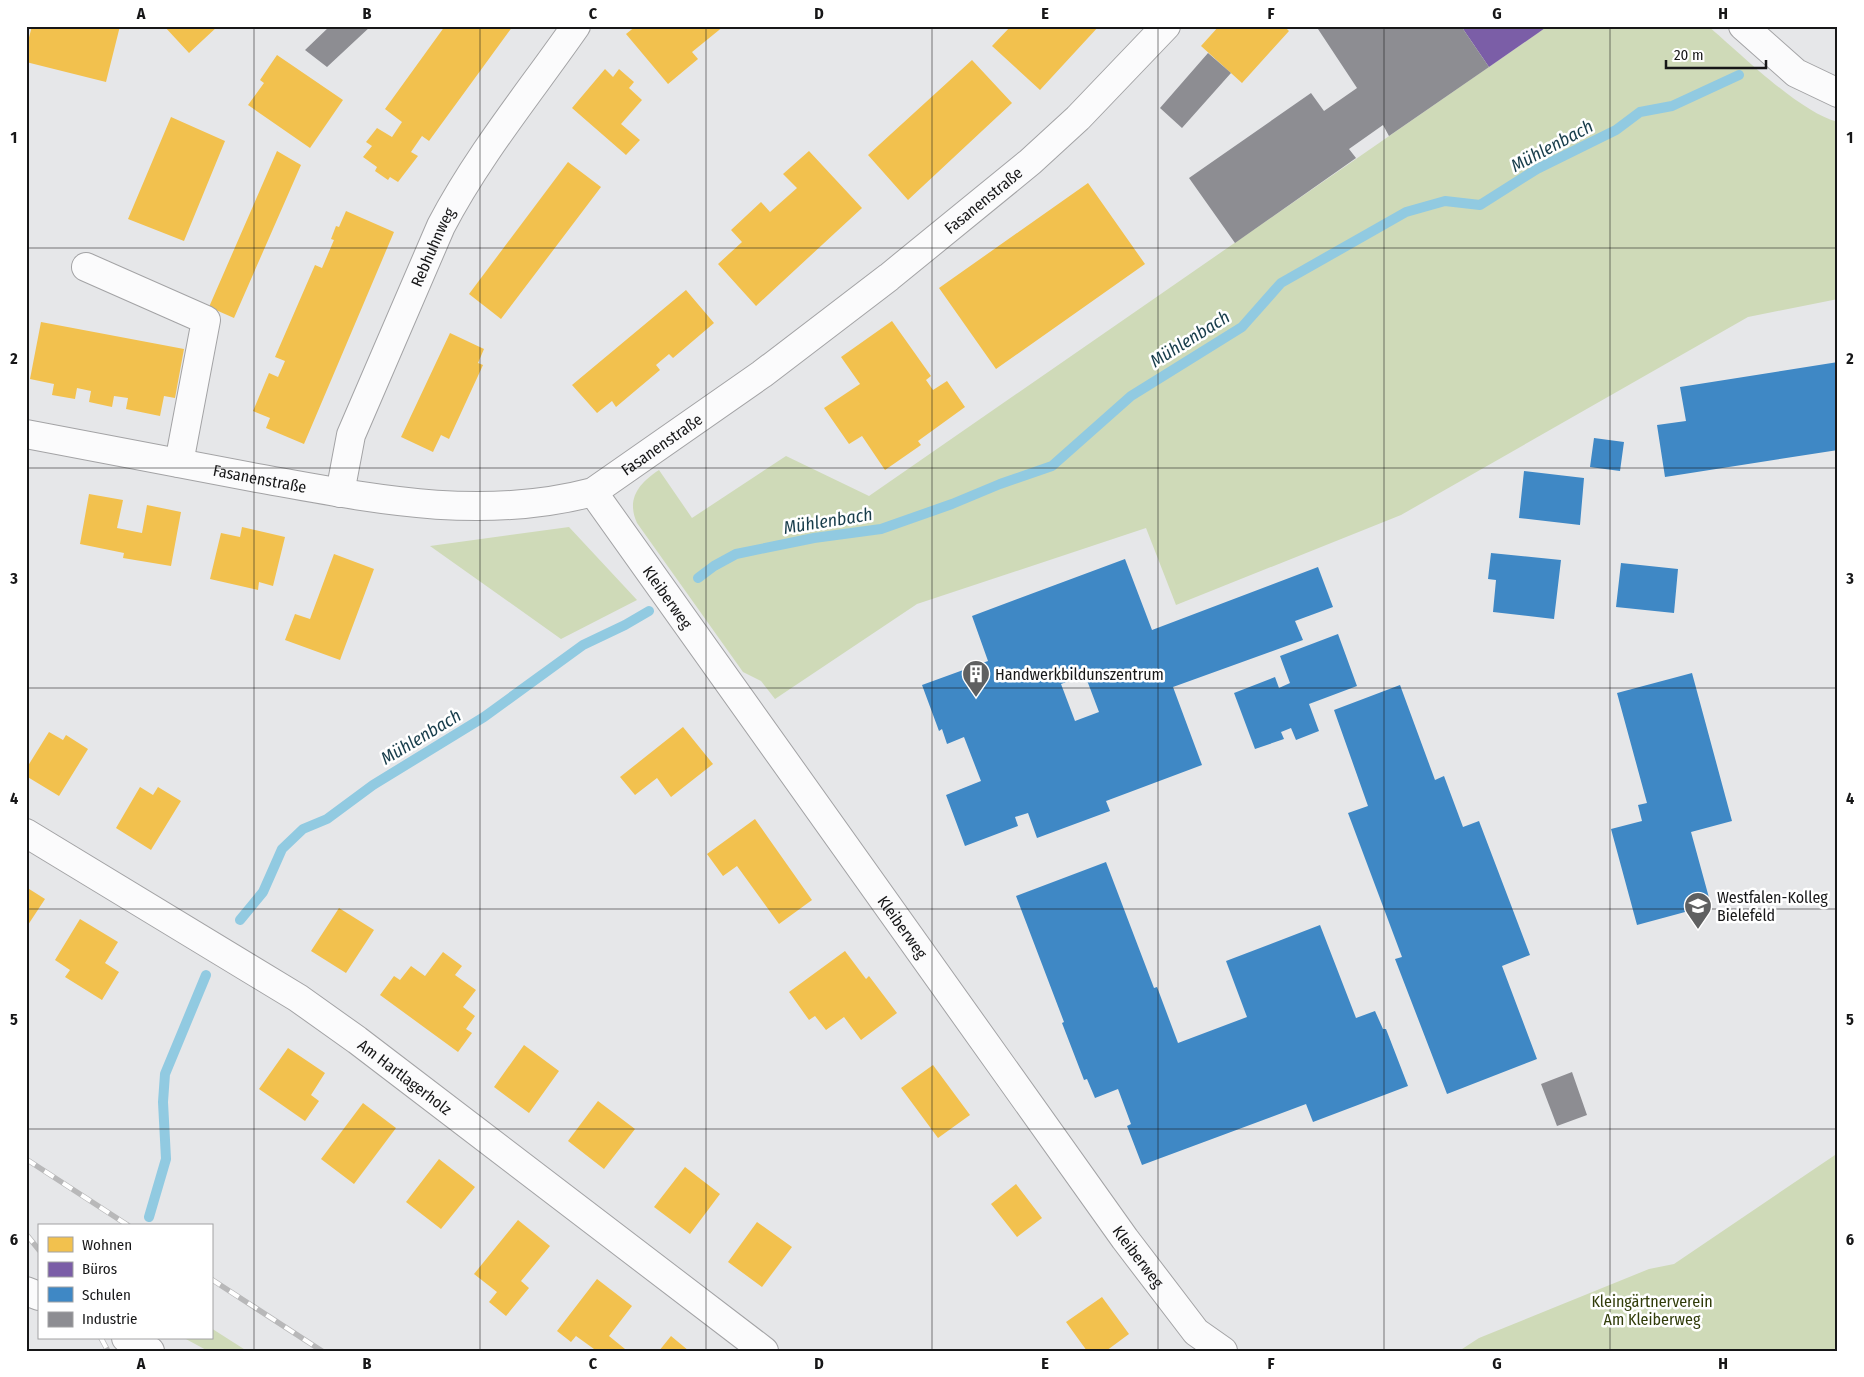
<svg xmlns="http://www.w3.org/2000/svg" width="1864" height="1377" font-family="'Fira Sans Condensed',sans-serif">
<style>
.green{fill:#cfdab8}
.homes{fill:#f2c14e}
.offices{fill:#7b5ea7}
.schools{fill:#3f88c5;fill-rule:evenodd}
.industry{fill:#8d8d92}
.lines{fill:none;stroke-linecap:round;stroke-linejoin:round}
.stream{stroke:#91cae1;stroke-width:10}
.minor-casing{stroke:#a3a3a5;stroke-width:30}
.minor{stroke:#fbfbfc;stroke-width:28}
.rail-casing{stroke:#b8b8b9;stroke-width:5.5}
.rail{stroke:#fff;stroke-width:4;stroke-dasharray:11;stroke-linecap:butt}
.grid{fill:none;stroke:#171718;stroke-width:1;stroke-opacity:0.55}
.labels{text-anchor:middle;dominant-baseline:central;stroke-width:5;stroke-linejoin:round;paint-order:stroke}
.street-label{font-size:16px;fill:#171718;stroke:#fff}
.poi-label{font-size:16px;fill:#171718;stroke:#fff;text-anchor:start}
.park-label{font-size:16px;fill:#313c0a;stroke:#fff}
.water-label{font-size:18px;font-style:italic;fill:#183d4b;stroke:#fff}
.neatline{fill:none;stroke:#171718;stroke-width:2}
.grid-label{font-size:16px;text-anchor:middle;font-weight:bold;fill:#171718}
</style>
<rect width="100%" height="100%" fill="#e6e7e9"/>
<path class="green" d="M1548 26H1708C1740 53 1800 113 1838 122V299L1748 317 1401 515 1176 605 1146 528 917 604 775 699 761 681 743 672 637 523C626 499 639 483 659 470L692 518 786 456 869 496Z
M569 527 637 600 561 639 430 546Z
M1838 1153V1351H1459L1479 1338 1649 1269 1674 1264Z
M211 1328 247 1351H208L184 1338H211Z"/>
<path class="homes" d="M32 26H120L106 82 26 62V49Z
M164 26H218L189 53Z
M445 26H513L429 141 422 136 411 152 418 156 398 182 390 177 388 180 375 171 377 167 363 157 372 146 366 142 377 128 392 137 402 122 385 109Z
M636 26H724L692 52 698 59 668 84 626 34Z
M1011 26H1099L1040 90 992 46Z
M1219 26H1284L1289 31 1242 83 1201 46Z
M277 55 343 100 310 148 248 105 264 83 260 80Z
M972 60 1012 103 908 200 868 155Z
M605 69 613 77 619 69 634 82 629 88 642 100 621 124 640 140 626 155 572 108Z
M171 117 225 141 184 241 128 219Z
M277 151 301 165 234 318 209 307Z
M809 151 862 208 756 306 718 264 742 242 731 230 761 202 770 212 797 188 783 174Z
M568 162 601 187 501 319 469 294Z
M1088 183 1145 264 996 369 939 288Z
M346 211 394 232 304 444 266 428 270 418 253 411 269 373 278 377 285 361 275 357 315 265 322 268 334 240 331 239 336 226 339 227Z
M686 290 714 323 673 358 669 354 656 365 660 370 616 407 612 401 597 413 572 385Z
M892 321 931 376 926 380 933 390 947 381 965 407 918 441 921 445 885 470 862 436 849 444 824 408 860 384 841 357Z
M41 322 184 349 175 398 164 396 160 416 126 409 128 398 114 396 112 407 89 402 91 391 77 388 75 399 52 395 54 384 30 379Z
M450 333 484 349 478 363 483 365 449 439 441 435 433 452 401 437Z
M89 494 123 500 117 528 142 533 147 505 181 512 171 566 123 558 124 553 80 544Z
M242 527 285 537 273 586 259 582 258 590 210 579 221 533 240 537Z
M334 554 374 569 340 660 285 640 295 614 310 619Z
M683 727 713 764 671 797 657 778 635 795 620 777Z
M49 732 63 740 66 735 88 749 59 796 26 776V769Z
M140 787 153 795 158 787 181 801 151 850 116 828Z
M755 819 812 900 779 924 737 866 723 876 707 854Z
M26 887 45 899 26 928Z
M339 908 374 930 346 973 311 951Z
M80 919 118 942 105 963 119 972 102 1000 65 977 70 970 55 960Z
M845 951 866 979 869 976 897 1013 861 1040 844 1017 826 1030 815 1016 809 1020 789 992Z
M443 952 462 966 455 975 476 990 463 1007 475 1016 466 1029 472 1033 458 1052 380 995 394 976 400 980 411 966 425 976Z
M524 1045 559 1071 529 1113 494 1087Z
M288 1048 325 1073 311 1095 319 1101 305 1121 259 1089Z
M933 1065 970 1115 938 1138 901 1088Z
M598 1101 635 1129 604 1169 568 1141Z
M363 1103 396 1128 354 1184 321 1159Z
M439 1159 475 1187 441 1229 406 1202Z
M685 1167 720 1194 690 1234 654 1207Z
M1016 1184 1042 1218 1017 1237 991 1204Z
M518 1220 550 1246 521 1281 529 1288 506 1316 489 1302 497 1292 474 1274Z
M757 1222 792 1247 762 1287 728 1262Z
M597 1279 632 1306 609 1336 625 1349 624 1351H593L594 1349 576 1336 571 1342 557 1331Z
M1102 1297 1129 1334 1106 1351H1087L1066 1322Z
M671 1336 689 1351H659Z"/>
<path class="offices" d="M1461 26H1548L1489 67Z"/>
<path class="schools" d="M1838 362V450L1665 477 1657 425 1686 421 1680 387Z
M1594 438 1624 442 1620 471 1590 467Z
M1524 471 1584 478 1580 525 1519 518Z
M1491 553 1561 560 1554 619 1493 612 1496 580 1488 579Z
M1125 559 1152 630 1318 567 1333 607 1295 621 1303 640 1173 687 1202 765 1106 801 1110 811 1037 838 1028 813 1015 817 1018 826 965 846 946 795 981 781 964 737 947 744 942 729 939 731 922 685 988 661 972 616ZM1085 675 1099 712 1075 721 1061 684Z
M1621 563 1678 569 1674 613 1616 607Z
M1338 634 1357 686 1309 704 1319 731 1296 740 1291 728 1281 732 1284 739 1255 749 1234 693 1275 677 1279 688 1290 683 1280 656Z
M1692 673 1732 821 1691 832 1711 905 1637 925 1611 829 1642 821 1638 805 1647 803 1617 693Z
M1400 685 1435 780 1444 776 1463 827 1479 821 1530 955 1502 966 1537 1059 1447 1094 1395 959 1402 957 1348 813 1368 806 1334 710Z
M1106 862 1154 988 1157 987 1178 1043 1247 1017 1226 961 1320 925 1356 1018 1375 1011 1383 1029H1386L1408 1086 1313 1122 1306 1104 1142 1165 1127 1126 1131 1124 1118 1089 1095 1098 1087 1079 1084 1080 1062 1023 1064 1022 1016 896Z"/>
<path class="industry" d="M330 26H371L327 67 305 50Z
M1316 26H1453L1456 29 1461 26 1489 67 1389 136 1383 125 1349 149 1356 158 1235 243 1189 178 1311 93 1324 111 1357 88Z
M1208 53 1231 73 1182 128 1160 108Z
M1572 1072 1587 1115 1557 1126 1541 1084Z"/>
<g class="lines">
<path class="stream" d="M698 578 714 566 736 554 814 538 881 529 952 504 1000 484 1052 466 1131 396 1242 327 1281 283 1406 212 1445 201 1480 205 1537 169 1616 130 1640 112 1672 106 1739 75
M240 920 263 892 282 849 303 829 327 819 373 785 484 717 583 645 625 625 649 611
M149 1217 166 1159 163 1102 165 1074 206 975"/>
<defs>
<g id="minor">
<path d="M1743 26 1796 73 1838 93"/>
<path d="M86 267 206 320 179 463"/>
<path id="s1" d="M26 434C103 449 180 463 257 478 369 498 480 522 593 492L762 374 889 277 1030 162 1078 118 1166 26"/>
<path id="s2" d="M593 492 1125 1239 1196 1332 1223 1351"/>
<path id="s3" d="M340 493 351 435 441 226C478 155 530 92 576 26"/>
<path id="s4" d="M26 833 298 998 357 1040 764 1351"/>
<path d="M26 1291 39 1296"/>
<path d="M126 1338 150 1351"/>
</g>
</defs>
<use href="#minor" class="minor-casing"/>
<use href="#minor" class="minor"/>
<defs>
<path id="rail" d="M26 1159 129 1226
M26 1234 39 1250
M211 1279 322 1351
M101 1338 108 1351"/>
</defs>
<use href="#rail" class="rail-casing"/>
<use href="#rail" class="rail"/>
</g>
<path class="grid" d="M254 26V1351M480 26V1351M706 26V1351M932 26V1351M1158 26V1351M1384 26V1351M1610 26V1351M26 248H1838M26 468H1838M26 688H1838M26 909H1838M26 1129H1838"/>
<defs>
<symbol id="building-pin" viewBox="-11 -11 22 30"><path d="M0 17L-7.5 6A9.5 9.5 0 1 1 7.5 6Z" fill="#5f6061" stroke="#fff"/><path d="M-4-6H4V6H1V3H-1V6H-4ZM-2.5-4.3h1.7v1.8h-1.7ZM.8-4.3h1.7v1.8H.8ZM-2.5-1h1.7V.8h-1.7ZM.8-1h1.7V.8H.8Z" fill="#fff"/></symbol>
<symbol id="school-pin" viewBox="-11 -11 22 30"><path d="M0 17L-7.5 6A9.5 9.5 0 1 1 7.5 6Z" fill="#5f6061" stroke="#fff"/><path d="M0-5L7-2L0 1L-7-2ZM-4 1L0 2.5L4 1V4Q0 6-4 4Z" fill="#fff"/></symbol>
</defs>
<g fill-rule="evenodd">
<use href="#building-pin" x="960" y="658" width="32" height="43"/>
<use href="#school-pin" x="1682" y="890" width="32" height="43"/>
</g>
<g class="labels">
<g class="street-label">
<text stroke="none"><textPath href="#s1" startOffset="1062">Fasanenstraße</textPath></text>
<text stroke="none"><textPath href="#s3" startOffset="264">Rebhuhnweg</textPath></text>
<text stroke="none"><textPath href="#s1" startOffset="658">Fasanenstraße</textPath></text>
<text stroke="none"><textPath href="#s1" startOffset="238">Fasanenstraße</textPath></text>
<text stroke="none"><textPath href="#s2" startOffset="129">Kleiberweg</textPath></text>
<text stroke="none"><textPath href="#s2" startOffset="534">Kleiberweg</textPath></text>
<text stroke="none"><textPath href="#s4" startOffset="451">Am Hartlagerholz</textPath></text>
<text stroke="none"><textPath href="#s2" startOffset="939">Kleiberweg</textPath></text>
</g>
<g class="poi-label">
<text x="995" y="674">Handwerkbildunszentrum</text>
<text x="1717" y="897">Westfalen-Kolleg<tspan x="1717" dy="18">Bielefeld</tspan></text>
</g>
<g class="park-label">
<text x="1652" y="1301">Kleingärtnerverein<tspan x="1652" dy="18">Am Kleiberweg</tspan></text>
</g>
<g class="water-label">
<text transform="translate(1552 146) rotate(-28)">Mühlenbach</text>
<text transform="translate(1190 339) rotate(-32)">Mühlenbach</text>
<text transform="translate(828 521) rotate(-9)">Mühlenbach</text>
<text transform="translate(421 737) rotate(-31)">Mühlenbach</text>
</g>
</g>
<rect width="1864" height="1377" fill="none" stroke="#ffffff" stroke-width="55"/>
<rect x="38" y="1224" width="175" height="115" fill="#ffffff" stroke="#a2a2a3"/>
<rect x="48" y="1237" width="25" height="15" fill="#f2c14e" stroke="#a2a2a3"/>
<text x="82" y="1250" font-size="15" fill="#171718">Wohnen</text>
<rect x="48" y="1262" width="25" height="15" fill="#7b5ea7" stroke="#a2a2a3"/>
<text x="82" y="1274" font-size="15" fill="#171718">Büros</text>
<rect x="48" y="1287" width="25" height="15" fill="#3f88c5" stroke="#a2a2a3"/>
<text x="82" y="1300" font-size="15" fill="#171718">Schulen</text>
<rect x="48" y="1312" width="25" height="15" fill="#8d8d92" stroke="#a2a2a3"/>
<text x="82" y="1324" font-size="15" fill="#171718">Industrie</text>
<path d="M1666 60v8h100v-8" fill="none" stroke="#171718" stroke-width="2.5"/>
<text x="1674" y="60" font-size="15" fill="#171718" stroke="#ffffff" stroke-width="4" paint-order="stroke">20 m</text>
<rect x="28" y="28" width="1808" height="1322" class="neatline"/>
<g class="grid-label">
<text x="141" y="19">A</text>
<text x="367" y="19">B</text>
<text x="593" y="19">C</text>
<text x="819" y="19">D</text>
<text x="1045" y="19">E</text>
<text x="1271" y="19">F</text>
<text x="1497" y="19">G</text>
<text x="1723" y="19">H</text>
<text x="14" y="143">1</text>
<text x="1850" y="143">1</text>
<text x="14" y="364">2</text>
<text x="1850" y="364">2</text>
<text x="14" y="584">3</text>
<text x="1850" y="584">3</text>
<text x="14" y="804">4</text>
<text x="1850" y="804">4</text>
<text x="14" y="1025">5</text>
<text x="1850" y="1025">5</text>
<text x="14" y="1245">6</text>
<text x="1850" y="1245">6</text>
<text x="141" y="1369">A</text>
<text x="367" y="1369">B</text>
<text x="593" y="1369">C</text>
<text x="819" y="1369">D</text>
<text x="1045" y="1369">E</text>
<text x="1271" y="1369">F</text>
<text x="1497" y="1369">G</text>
<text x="1723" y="1369">H</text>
</g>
</svg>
